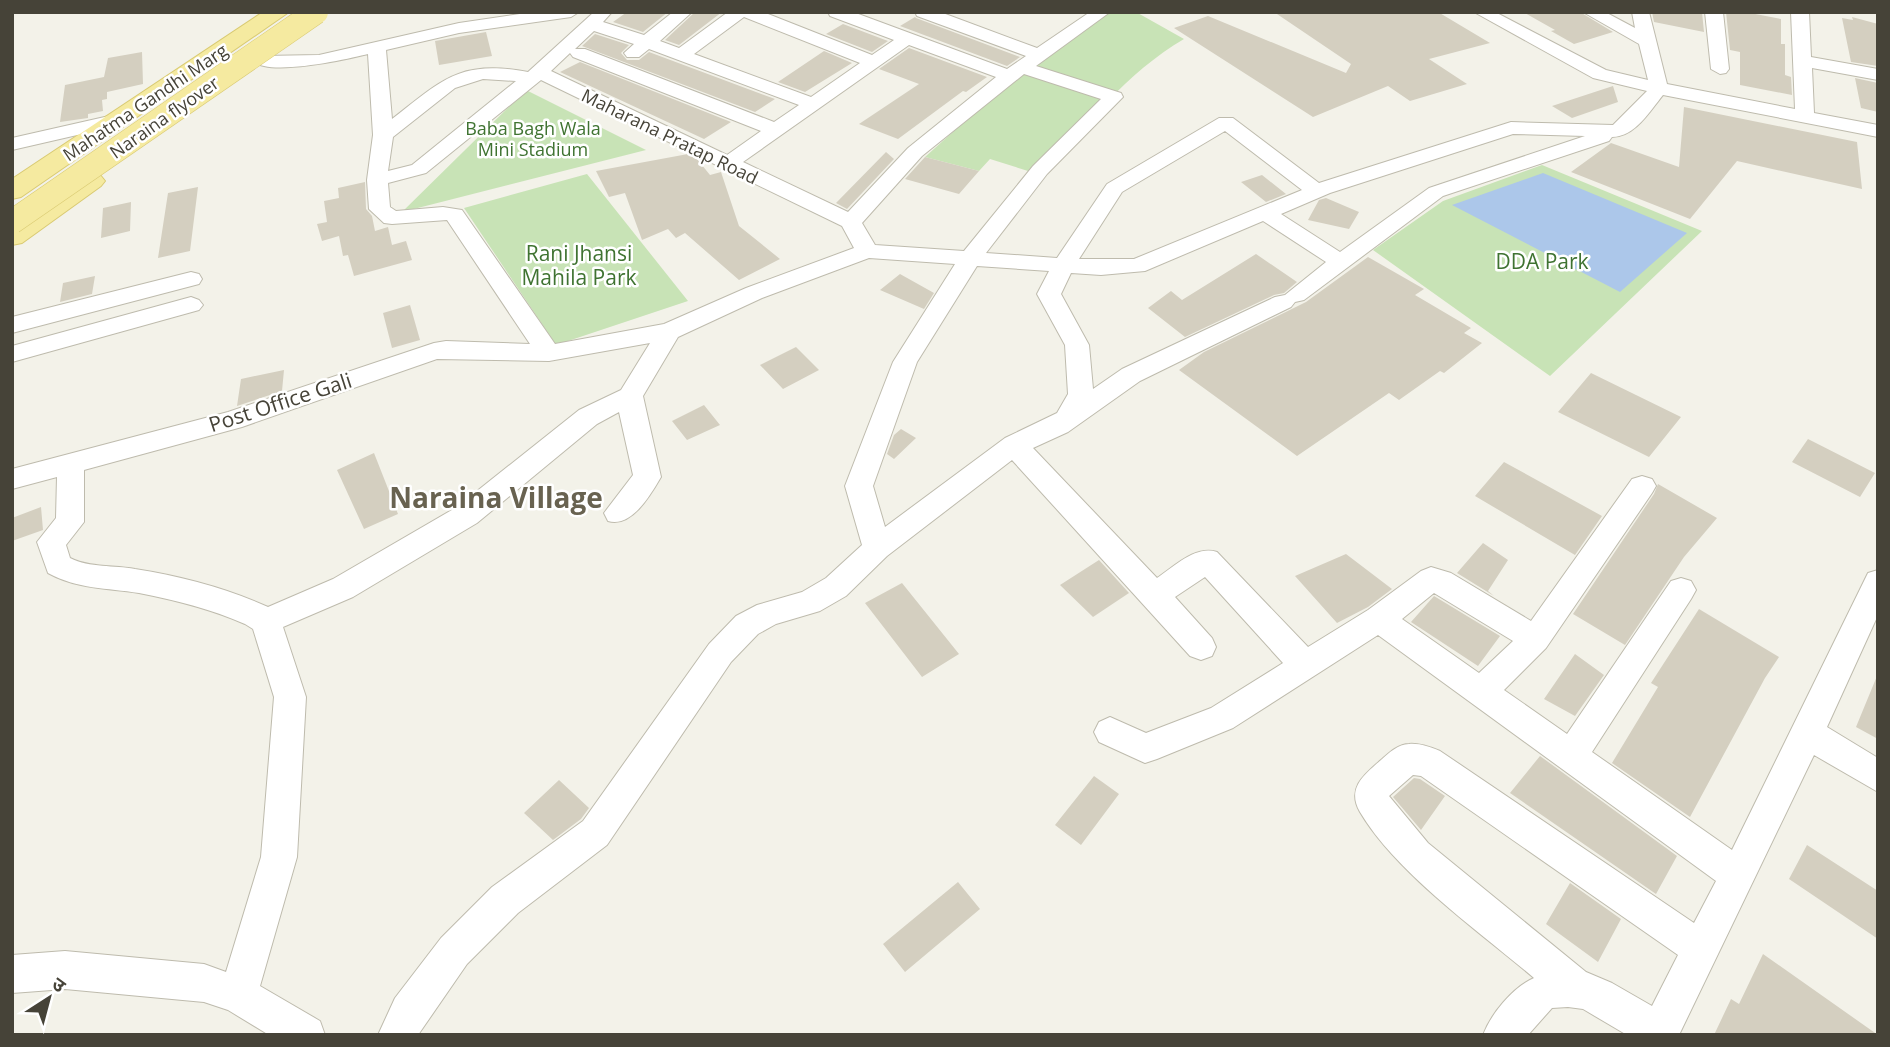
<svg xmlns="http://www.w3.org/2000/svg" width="1890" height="1047" font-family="'Open Sans','Noto Sans Devanagari',sans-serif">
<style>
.green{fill:#c8e3b6}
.water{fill:#acc7ea}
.building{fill:#d4cfc0}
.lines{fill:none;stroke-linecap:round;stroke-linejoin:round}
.minor-casing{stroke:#bebbad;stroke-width:2}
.major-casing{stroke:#d9ca72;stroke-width:2}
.minor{fill:#fff;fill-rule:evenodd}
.major{fill:#f5eaa0;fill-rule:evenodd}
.major-bridge-casing{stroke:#d9ca72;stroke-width:25;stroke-linecap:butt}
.major-bridge{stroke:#f5eaa0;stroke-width:24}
.labels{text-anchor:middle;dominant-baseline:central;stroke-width:5;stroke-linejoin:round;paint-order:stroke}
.far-street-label{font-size:18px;fill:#464338;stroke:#fff}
.far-park-label{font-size:18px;fill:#3f7331;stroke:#fff}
.park-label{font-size:21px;fill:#3f7331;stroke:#fff}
.street-label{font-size:21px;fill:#464338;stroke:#fff}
.district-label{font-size:28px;font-weight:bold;fill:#686250;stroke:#fff}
</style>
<rect width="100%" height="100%" fill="#f3f2e9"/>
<path class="green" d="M1108 12H1136L1184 39C1126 73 1086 125 1044 176L990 159 979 171 925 157 1014 77Z
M526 90 646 150 402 212Z
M1542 165 1702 231 1550 376 1373 250 1443 201Z
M587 174 688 301 556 345 464 208Z"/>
<path class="water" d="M1543 173 1687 233 1620 292 1452 205Z"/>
<path class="building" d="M627 12H668L643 32 613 22Z
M695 12H722L679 45 665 40Z
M1274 12H1438L1490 43 1429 59 1467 84 1410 101 1388 86 1313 117 1174 28 1208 16 1346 73 1351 64Z
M1523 12H1580L1613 32 1574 44 1551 31 1555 30Z
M1652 12H1702L1704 32 1654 22Z
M1726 12H1745L1781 19V44H1785V75L1791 77 1792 95 1740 85V52L1730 50Z
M915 17 916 18 1020 57 1007 66 900 26Z
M1852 17 1878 24V66L1851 62 1842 18 1853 20Z
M843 24 888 41 872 52 826 34Z
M486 32 492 56 439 65 435 41Z
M595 34 629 45 621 53 627 60H639L649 52 775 99 755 112 582 46Z
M909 48 987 77 966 92 963 91 898 139 859 124 919 84 879 69Z
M824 51 852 63 805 92 778 82Z
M142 52 143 84 107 92V99L102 100 103 111 88 114V118L60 122 65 85 104 77 108 58Z
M580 62 731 122 704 139 560 72Z
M1855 78 1878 83V112L1861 108Z
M1613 86 1618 102 1572 118 1552 106Z
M1684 107 1857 142 1862 189 1737 161 1690 219 1571 172 1611 143 1679 167Z
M886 152 894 159 847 209 836 203Z
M688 154 697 159 710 175 721 172 739 226 780 259 739 280 685 233 676 238 668 229 642 240 625 193 609 197 596 171Z
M925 157 979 171 959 194 905 179Z
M1262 175 1286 194 1266 202 1241 182Z
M365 182 366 209 372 216 375 231 388 227 392 245 406 241 412 260 354 276 348 255 343 256 339 236 322 241 317 224 327 222 324 201 339 198 338 188Z
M198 187 190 251 158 258 168 193Z
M1326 198 1359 212 1349 229 1308 220 1319 200Z
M131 202 130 231 101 238 103 208Z
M1256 254 1297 282 1284 293 1274 295 1185 337 1148 308 1171 291 1182 300Z
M1368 257 1424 289 1415 295 1471 328 1464 333 1482 343 1444 373 1440 371 1399 400 1389 393 1297 456 1179 370 1204 352 1306 302Z
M900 274 934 293 924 309 880 290Z
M95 276 92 294 60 302 63 283Z
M410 305 420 340 392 348 383 313Z
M796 347 819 370 783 389 760 365Z
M284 370 282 391 237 406 241 379Z
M1591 373 1681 417 1649 457 1558 412Z
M704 405 720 425 687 440 672 421Z
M901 429 916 438 894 459 887 454 894 435Z
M1808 439 1875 473 1860 497 1792 462Z
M374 453 398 514 364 529 337 470Z
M1504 462 1602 516 1575 555 1475 496Z
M1658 484 1717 518 1684 557 1625 645 1573 614 1654 494Z
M41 507 43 530 12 541V518Z
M1483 543 1508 560 1488 591 1494 596 1457 573Z
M1346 554 1392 589 1368 607 1337 623 1295 576Z
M1099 560 1129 593 1093 617 1060 585Z
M902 583 959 654 922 677 865 603Z
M1434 596 1500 636 1478 666 1411 622Z
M1699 609 1779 657 1765 678 1690 817 1612 763 1658 687 1651 683Z
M1575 654 1604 675 1575 716 1544 699Z
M1877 676H1878V739L1856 727Z
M1540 756 1677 856 1656 894 1510 793Z
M1094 776 1119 794 1081 845 1055 825Z
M1414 778 1420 779 1445 796 1421 830 1393 797Z
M559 780 589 808 581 819 553 840 524 813Z
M1807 845 1878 891V939L1789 879Z
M958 882 980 909 905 972 883 944Z
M1570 883 1621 919 1598 962 1546 924Z
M1763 954 1878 1035H1714L1731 999 1739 1004Z"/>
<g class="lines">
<defs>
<path id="minor" d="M533 12H579L571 17 459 33 386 50 392 119C442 80 460 59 528 72L594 12H612L603 22 644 35 673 12H692L660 41 679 48 728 12H763L872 55 894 40 830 16 828 12H853L1007 69 1026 56 917 16 915 12H940L1037 48 1090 12H1110L1036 66 1121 93 1123 97 1047 174 986 253 1057 258 1107 184 1219 118H1233L1319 183 1511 122 1613 125 1647 91 1593 78 1474 12H1495L1606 70 1648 80 1639 44 1583 12H1605L1635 28 1632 12H1649L1667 84 1795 109 1791 12H1809L1811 57 1878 69V80L1812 68 1814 113 1878 125V137L1663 95C1650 111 1635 137 1612 137L1609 141 1443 196 1304 300 1295 302 1291 307 1140 381 1068 432 1033 448 1157 578C1175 566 1196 545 1217 552L1308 647 1368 610 1421 571 1431 567 1451 573 1531 621 1632 479 1642 476 1652 479 1656 486 1652 493 1546 648 1504 690 1567 734 1671 581 1681 578 1691 581 1696 590 1691 599 1592 752 1732 850 1868 573 1878 570V615L1827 727 1878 758V792L1814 755 1679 1035H1627L1583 1009 1568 1007 1552 1008 1528 1035H1483C1491 1014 1513 987 1534 978 1480 932 1396 873 1360 812 1346 788 1365 774 1381 760 1389 753 1398 744 1409 744 1419 743 1430 747 1440 751L1694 923 1716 881 1378 635 1233 728 1157 759 1145 763 1099 742 1094 732 1099 722 1110 717 1146 733 1211 708 1283 663 1205 577 1175 597 1212 638 1216 647 1212 656 1201 660 1190 656 1012 460 887 556 846 596 820 611 776 624 758 634 731 662 607 845 518 913 467 964 418 1035H378L395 998 441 938 492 887 583 821 709 644 736 616 757 605 802 592 826 578 862 545 845 486 893 362 955 264 869 258 762 298 678 337 643 396 661 477C650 496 631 528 608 521L604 513 633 475 619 412 597 424 477 523 353 597 283 627 306 697 297 857 260 986 320 1021 325 1035H269L228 1010 204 1002 65 989 12 993V955L65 951 204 964 226 972 261 857 274 697 253 629 245 624C211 609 175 600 139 593 107 588 77 589 48 573L37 542 56 518 57 477 12 489V469L228 412 434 343 446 341 530 344 447 220 392 224 384 223 369 209 367 180 373 135 368 54C348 59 268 77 254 61L263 56 319 55 459 23ZM744 17 860 63 811 97 694 54ZM594 31 634 44 624 53 627 57H639L649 49 799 105 774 122 585 49H575ZM909 45 996 77 908 148 848 212 743 162ZM570 53 573 57 761 131 727 155 551 71ZM1024 74 1101 99 1033 166 964 251 875 245 862 223 922 156ZM483 79 516 81 412 165 388 171 393 137 455 88ZM541 80 842 226 854 248 746 288 664 324 555 344 462 210 443 207 396 211 390 207 388 183 426 173ZM1225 131 1302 190 1134 259H1079L1122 192ZM1513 134 1585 136 1429 188 1340 252 1281 214 1330 193ZM1263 221 1326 262 1285 295 1275 297 1122 369 1093 389 1089 345 1061 294 1071 273 1101 275 1145 271ZM977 266 1049 271 1037 294 1065 345 1068 394 1057 413 1005 438 885 527 873 486 917 362ZM650 343 621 390 579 410 457 507 333 579 268 607C226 588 180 576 135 569 114 565 90 568 70 558L66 545 84 522V470L242 427 437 359 549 361ZM1434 593 1513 641 1479 673 1402 619ZM1413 775 1421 776 1678 955 1652 1006 1612 983 1586 972 1428 843 1389 796Z
M1705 12H1723L1729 69 1726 73 1720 74 1711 69Z
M118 114 125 116 128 120 125 124 12 150V138Z
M191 272 199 274 202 279 199 284 12 333V317Z
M191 297 199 300 203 305 199 310 12 362V346Z"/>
<path id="major" d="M263 12H289L21 197 12 199V179Z
M92 173 101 176 105 181 101 186 22 243 12 245V224L83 176Z"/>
</defs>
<use href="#minor" class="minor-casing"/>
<use href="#major" class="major-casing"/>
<use href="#minor" class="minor"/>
<use href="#major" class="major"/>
<defs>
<path id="major-bridge" d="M12 222 316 12"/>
</defs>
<use href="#major-bridge" class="major-bridge-casing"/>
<use href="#major-bridge" class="major-bridge"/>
</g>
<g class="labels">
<g class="far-street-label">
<text transform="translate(145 102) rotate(-34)">Mahatma Gandhi Marg</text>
<text transform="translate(164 117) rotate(-35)">Naraina flyover</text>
<text transform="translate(670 136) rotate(26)">Maharana Pratap Road</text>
</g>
<g class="far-park-label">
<text x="533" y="128">Baba Bagh Wala<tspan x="533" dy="21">Mini Stadium</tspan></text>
</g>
<g class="park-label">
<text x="579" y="253">Rani Jhansi<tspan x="579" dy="24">Mahila Park</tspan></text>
<text x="1542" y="261">DDA Park</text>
</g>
<g class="street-label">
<text transform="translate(280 402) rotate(-18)">Post Office Gali</text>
</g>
<g class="district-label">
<text x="496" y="497">Naraina Village</text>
</g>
</g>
<rect width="1890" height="1047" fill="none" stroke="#464338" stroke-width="28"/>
<g transform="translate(49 998) rotate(36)" stroke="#ffffff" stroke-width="5" paint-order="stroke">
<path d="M0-5L12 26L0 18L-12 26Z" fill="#464338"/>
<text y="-10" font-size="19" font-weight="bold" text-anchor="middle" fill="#464338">उ</text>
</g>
</svg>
